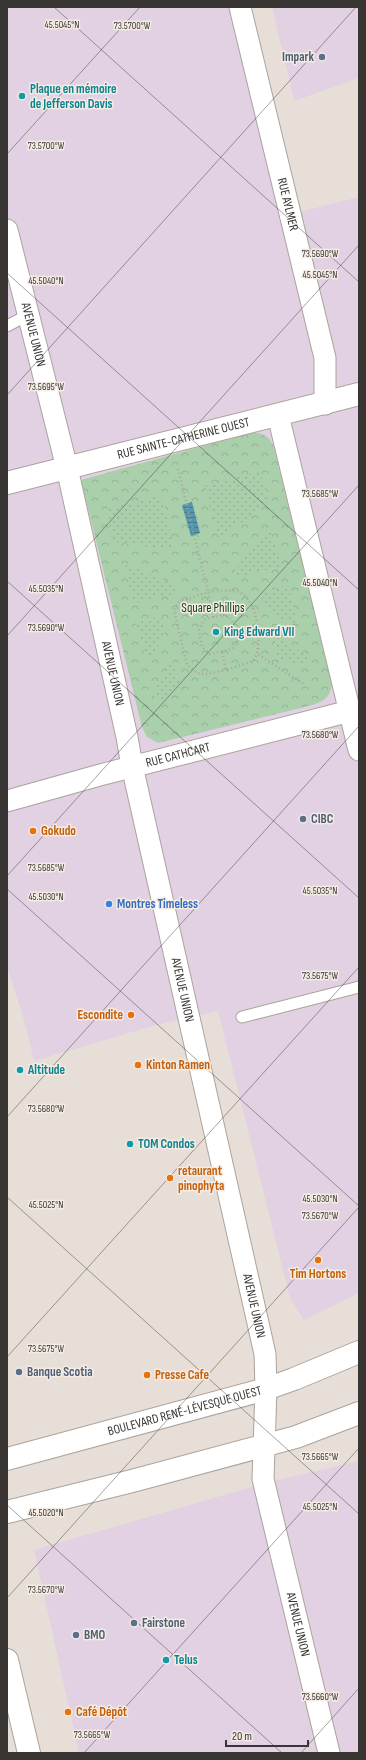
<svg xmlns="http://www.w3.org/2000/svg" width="366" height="1760" font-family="'Sofia Sans Condensed',sans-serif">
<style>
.commercial{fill:#e1d1e3}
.park{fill:url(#park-crowns)}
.garden{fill:url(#garden-dots)}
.water{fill:url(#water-rules)}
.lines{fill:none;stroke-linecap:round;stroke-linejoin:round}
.service-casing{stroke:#aba39c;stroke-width:13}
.minor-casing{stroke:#aba39c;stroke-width:23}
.tertiary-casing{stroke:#aba39c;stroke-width:24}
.secondary-casing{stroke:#aba39c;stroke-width:24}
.path{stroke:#aaa49d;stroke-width:2.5;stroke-dasharray:1 3;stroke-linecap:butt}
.service{stroke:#fff;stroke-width:11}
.minor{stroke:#fff;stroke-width:21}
.tertiary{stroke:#fff;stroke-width:22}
.secondary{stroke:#fff;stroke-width:22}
.ticks{fill:none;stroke:#383532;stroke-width:1;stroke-opacity:0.45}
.service-dot{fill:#5c6f8a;stroke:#f4ece4;stroke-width:1.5}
.culture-dot{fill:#0f9aa8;stroke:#f4ece4;stroke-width:1.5}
.food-dot{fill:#e8710a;stroke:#f4ece4;stroke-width:1.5}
.shop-dot{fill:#3f7fe0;stroke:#f4ece4;stroke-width:1.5}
.labels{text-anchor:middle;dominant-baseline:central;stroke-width:3;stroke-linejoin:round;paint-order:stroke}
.service-label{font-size:13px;font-weight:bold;fill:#4e5e75;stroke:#f4ece4;text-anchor:start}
.culture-label{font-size:13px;font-weight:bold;fill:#0d838f;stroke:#f4ece4;text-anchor:start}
.street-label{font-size:13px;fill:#383532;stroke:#f4ece4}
.park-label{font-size:13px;fill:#0a3c14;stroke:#f4ece4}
.food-label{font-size:13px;font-weight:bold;fill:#c56008;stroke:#f4ece4;text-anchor:start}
.shop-label{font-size:13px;font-weight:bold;fill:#366cbe;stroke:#f4ece4;text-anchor:start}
.ticks-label{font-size:10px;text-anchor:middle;fill:#383532;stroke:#f4ece4;stroke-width:3;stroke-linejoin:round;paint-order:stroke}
</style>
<defs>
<pattern id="park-crowns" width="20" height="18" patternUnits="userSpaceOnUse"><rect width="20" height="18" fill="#aacfab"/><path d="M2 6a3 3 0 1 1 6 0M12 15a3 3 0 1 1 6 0" fill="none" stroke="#93b294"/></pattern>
<pattern id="garden-dots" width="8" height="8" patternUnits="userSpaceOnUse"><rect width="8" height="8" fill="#aacfab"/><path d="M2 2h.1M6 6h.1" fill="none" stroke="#93b294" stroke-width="1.8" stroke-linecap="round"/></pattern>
<pattern id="water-rules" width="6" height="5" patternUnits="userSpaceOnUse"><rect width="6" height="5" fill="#5496ae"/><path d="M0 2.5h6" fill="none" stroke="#477b8e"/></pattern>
</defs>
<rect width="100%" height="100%" fill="#e7dfd7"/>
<path class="commercial" d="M7 7H240L291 214 359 197V1293L304 1320 290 1298 218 1011 149 1027 34 1061 26 1027 7 966Z
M272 7H359V78L294 101Z
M359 1461V1753H79L34 1550 269 1482Z"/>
<path class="park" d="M250 433C262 432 270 436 274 448L332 682C331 696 326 700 313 705L158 743 147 737 142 727 81 480Z"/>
<path class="garden" d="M259 472 261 473 268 504 221 537 217 535 205 487 207 484Z
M160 497 162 498 174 547 171 550 115 542 113 539 106 512 108 508Z
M269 527 281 565 279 567 238 577 235 576 234 571Z
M125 563 176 585 178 590 176 593 134 603 132 602Z
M286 585 289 588 296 620 294 623C281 619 258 609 263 593Z
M161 617C173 630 158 646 150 657L147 659 136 623 140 620Z
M273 633 305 655 307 658 306 663 301 665 276 658 272 635Z
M171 658 173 659 180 682 162 699H157L153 695 154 692Z"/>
<path class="water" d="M192 502 200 533 191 536 182 505Z"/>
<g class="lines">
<defs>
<path id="service" d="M7 326 28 315
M242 1017 359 987"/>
<g id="minor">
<path id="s1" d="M240 7 325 358V404"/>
<path id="s2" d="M7 230 67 468 127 737 132 766 265 1354 266 1389 263 1479 329 1753"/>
<path d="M278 415 359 750"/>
<path id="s3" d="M7 801 100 775 350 711"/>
</g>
<g id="tertiary">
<path id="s4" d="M7 483 359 394"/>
</g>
<g id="secondary">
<path id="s5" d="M7 1459 266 1389 294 1379 359 1352"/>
<path d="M7 1512 132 1481 296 1437 359 1413"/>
<path d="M7 1660 29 1753"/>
</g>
</defs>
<use href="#service" class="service-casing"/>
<use href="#minor" class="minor-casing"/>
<use href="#tertiary" class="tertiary-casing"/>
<use href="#secondary" class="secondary-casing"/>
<path class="path" d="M178 469 208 592C218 591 229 589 239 592 257 599 261 637 257 654L304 684
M223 614 232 620 237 641 232 649 210 654 202 647 199 630 204 620Z
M214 617 208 592 179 602 175 608V615L187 665 197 673 206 674 226 670
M222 652 226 670 253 661 257 654"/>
<use href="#service" class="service"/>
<use href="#minor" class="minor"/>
<use href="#tertiary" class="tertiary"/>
<use href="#secondary" class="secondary"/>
</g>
<path class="ticks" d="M54 7 359 282M7 154 140 7M7 273 359 590M7 395 356 7M7 581 359 898M7 636 359 245M7 876 359 485M7 889 359 1206M7 1117 359 726M7 1197 359 1514M7 1357 359 967M7 1505 282 1753M7 1598 359 1207M84 1753 359 1448M301 1753 359 1688"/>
<g class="service-dot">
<circle cx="322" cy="57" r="4"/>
<circle cx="303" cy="819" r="4"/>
<circle cx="19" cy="1372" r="4"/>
<circle cx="134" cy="1623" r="4"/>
<circle cx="76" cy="1635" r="4"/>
</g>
<g class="culture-dot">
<circle cx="22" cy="96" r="4"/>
<circle cx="216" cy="632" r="4"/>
<circle cx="20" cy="1070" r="4"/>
<circle cx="130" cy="1144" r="4"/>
<circle cx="166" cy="1660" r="4"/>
</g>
<g class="food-dot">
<circle cx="33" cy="831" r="4"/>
<circle cx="131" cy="1015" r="4"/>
<circle cx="138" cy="1065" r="4"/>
<circle cx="170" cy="1178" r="4"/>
<circle cx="318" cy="1260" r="4"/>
<circle cx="147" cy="1375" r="4"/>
<circle cx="68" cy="1712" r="4"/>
</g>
<circle class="shop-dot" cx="109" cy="904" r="4"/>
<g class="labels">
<g class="service-label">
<text x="314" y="57" text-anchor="end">Impark</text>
<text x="311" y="819">CIBC</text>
<text x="27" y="1372">Banque Scotia</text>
<text x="142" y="1623">Fairstone</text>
<text x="84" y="1635">BMO</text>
</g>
<g class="culture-label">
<text x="30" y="89">Plaque en mémoire<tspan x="30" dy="15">de Jefferson Davis</tspan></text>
<text x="224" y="632">King Edward VII</text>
<text x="28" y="1070">Altitude</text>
<text x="138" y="1144">TOM Condos</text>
<text x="174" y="1660">Telus</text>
</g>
<g class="street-label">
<text stroke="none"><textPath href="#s1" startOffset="203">RUE AYLMER</textPath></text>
<text stroke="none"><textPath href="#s2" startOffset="108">AVENUE UNION</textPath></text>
<text stroke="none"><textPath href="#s4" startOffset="182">RUE SAINTE-CATHERINE OUEST</textPath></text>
<text stroke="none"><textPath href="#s2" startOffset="456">AVENUE UNION</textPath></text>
<text stroke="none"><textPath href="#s3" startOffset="177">RUE CATHCART</textPath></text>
<text stroke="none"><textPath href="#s2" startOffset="780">AVENUE UNION</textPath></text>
<text stroke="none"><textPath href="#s2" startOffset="1104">AVENUE UNION</textPath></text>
<text stroke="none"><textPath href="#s5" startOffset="184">BOULEVARD RENÉ-LÉVESQUE OUEST</textPath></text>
<text stroke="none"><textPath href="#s2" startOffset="1428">AVENUE UNION</textPath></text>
</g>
<g class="park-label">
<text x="213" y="608">Square Phillips</text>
</g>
<g class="food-label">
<text x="41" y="831">Gokudo</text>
<text x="123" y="1015" text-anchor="end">Escondite</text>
<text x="146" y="1065">Kinton Ramen</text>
<text x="178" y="1171">retaurant<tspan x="178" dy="15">pinophyta</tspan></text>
<text x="318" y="1274" text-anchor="middle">Tim Hortons</text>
<text x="155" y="1375">Presse Cafe</text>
<text x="76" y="1712">Café Dépôt</text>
</g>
<g class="shop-label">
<text x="117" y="904">Montres Timeless</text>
</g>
</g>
<g class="ticks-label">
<text x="62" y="28">45.5045°N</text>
<text x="132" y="29">73.5700°W</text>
<text x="46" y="149">73.5700°W</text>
<text x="320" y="257">73.5690°W</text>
<text x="320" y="278">45.5045°N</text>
<text x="46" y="284">45.5040°N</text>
<text x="46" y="390">73.5695°W</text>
<text x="320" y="497">73.5685°W</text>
<text x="320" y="586">45.5040°N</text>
<text x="46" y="592">45.5035°N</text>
<text x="46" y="631">73.5690°W</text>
<text x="320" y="738">73.5680°W</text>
<text x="46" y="871">73.5685°W</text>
<text x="320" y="894">45.5035°N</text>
<text x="46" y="900">45.5030°N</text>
<text x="320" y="979">73.5675°W</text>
<text x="46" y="1112">73.5680°W</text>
<text x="320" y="1202">45.5030°N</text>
<text x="46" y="1208">45.5025°N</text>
<text x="320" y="1219">73.5670°W</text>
<text x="46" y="1352">73.5675°W</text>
<text x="320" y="1460">73.5665°W</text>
<text x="320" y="1510">45.5025°N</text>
<text x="46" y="1516">45.5020°N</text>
<text x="46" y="1593">73.5670°W</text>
<text x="320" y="1700">73.5660°W</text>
<text x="92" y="1738">73.5665°W</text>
</g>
<rect width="366" height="1760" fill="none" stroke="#383532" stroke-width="16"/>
<path d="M226 1740v6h82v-6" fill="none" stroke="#383532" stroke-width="2"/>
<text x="232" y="1740" font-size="12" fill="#383532" stroke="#f4ece4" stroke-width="3" paint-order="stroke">20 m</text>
</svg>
